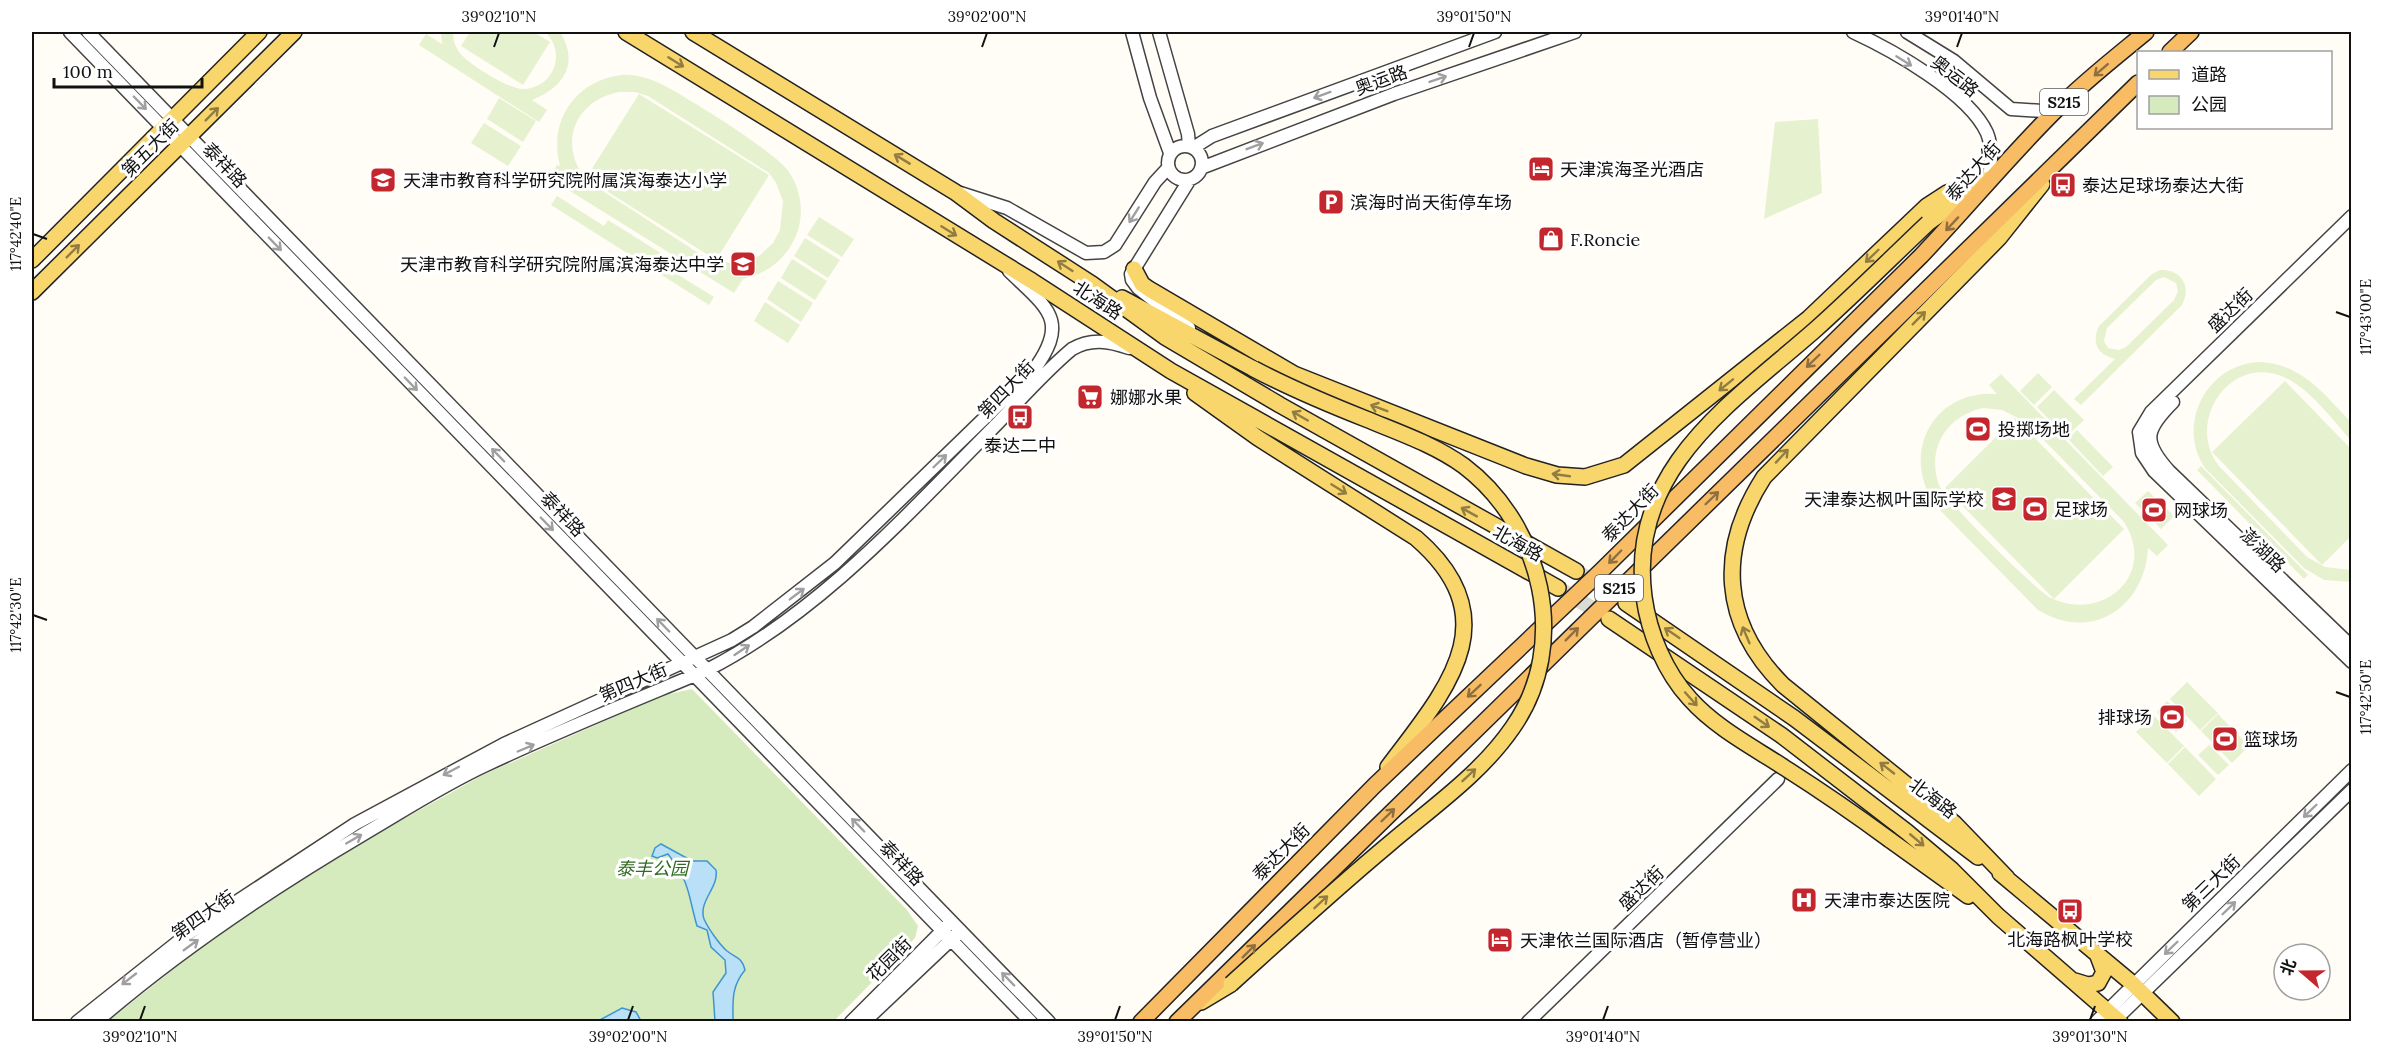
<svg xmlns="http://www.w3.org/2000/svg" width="2383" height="1053" font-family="Lora,'Noto Sans SC',serif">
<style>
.green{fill:#d5ebbd}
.pitch{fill:#e6f2cf;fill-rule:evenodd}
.water{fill:#b9e0f7;stroke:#3f96cf;stroke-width:1.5}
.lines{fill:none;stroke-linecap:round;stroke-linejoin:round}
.primary-tunnel{stroke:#dbdad3;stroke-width:15;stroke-dasharray:15 8;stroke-linecap:butt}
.tertiary-casing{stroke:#444;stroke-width:15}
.primary-casing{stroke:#222;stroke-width:18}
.trunk-casing{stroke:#222;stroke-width:18}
.tertiary{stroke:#fff;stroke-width:12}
.primary{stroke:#f9d66b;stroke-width:15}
.trunk{stroke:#f7bc64;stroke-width:15}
.primary-bridge-casing{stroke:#222;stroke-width:18;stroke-linecap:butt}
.primary-bridge{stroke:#f9d66b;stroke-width:15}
.oneway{stroke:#a0a0a0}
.oneway2{stroke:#917d42}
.oneway3{stroke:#906f3f}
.ticks{fill:none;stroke:#111;stroke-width:2}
.labels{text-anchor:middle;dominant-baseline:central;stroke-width:6;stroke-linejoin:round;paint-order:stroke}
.shield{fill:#fff;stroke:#585858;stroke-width:1.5}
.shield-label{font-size:16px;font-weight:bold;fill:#111}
.street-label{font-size:18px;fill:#111;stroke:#fff}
.poi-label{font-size:18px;fill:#111;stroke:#fff;text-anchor:start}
.park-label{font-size:18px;font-style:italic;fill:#2f6b1f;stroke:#fff}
.neatline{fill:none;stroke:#111;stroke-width:2}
.ticks-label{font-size:15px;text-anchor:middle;fill:#111}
</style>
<rect width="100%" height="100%" fill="#fffdf5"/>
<path class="green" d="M692 689 907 910 918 926 915 938 834 1021 107 1022 228 926 369 838 483 775 661 696Z"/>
<path class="pitch" d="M441 32H453C453 40 455 47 460 53 468 64 510 90 524 89 554 88 567 52 545 32H560C580 64 563 88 532 100L547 110 539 122 419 45 426 34 442 44Z
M470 32H534L550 42 523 85 461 46Z
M621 75C633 74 645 77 657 82 681 93 776 152 789 172 803 193 805 220 793 242 782 262 765 274 743 279L734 293 549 178 557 165 560 166C548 121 575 81 621 75ZM619 92H635L648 96 769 173 776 183 783 201 780 230 773 243 759 256 742 263H730L703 256 586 180C558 144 574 101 619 92Z
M639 94 769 175 716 260 586 178Z
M499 98 536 121 523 142 487 119Z
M1818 119 1822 193 1764 219 1775 122Z
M484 123 521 146 508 166 471 143Z
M557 196 604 226 608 220 672 260 667 268 714 297 709 305 551 205Z
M819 217 854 239 842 257 807 235Z
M805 238 840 260 828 278 794 256Z
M792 259 827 281 815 300 781 278Z
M2160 270C2181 269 2192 286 2182 305L2081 405 2074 399 2115 359C2098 355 2091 343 2099 326L2152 274ZM2164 277 2176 283 2178 291 2174 300 2126 347 2119 350 2108 348 2104 341 2107 328 2156 280Z
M778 281 813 303 801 322 767 299Z
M765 302 800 325 788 343 754 321Z
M2260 362C2302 364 2324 394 2351 422V440C2330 418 2306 382 2275 374 2224 361 2187 426 2219 466L2307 557 2325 567 2351 570V582L2324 580 2304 568 2205 468C2175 424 2208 363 2260 362Z
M2038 373 2052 387 2034 405 2020 391Z
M2001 374 2168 545 2157 556 2148 548C2145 607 2092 643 2038 610L1936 506C1899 454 1933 389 1997 394L1989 385ZM1983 408 2002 410 2026 422 2124 522C2158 575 2102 624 2049 597 2032 586 1945 501 1939 485 1926 448 1947 416 1983 408Z
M2285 381 2351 449V536L2322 565 2212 452Z
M2054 390 2084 420 2066 437 2037 407Z
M2015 418 2124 529 2054 599 1945 488Z
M2077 430 2113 467 2103 476 2068 439Z
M2201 466 2308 575 2304 579 2197 470Z
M2148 491 2174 516 2161 529 2135 503Z
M2187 682 2218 713 2200 730 2170 699Z
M2167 701 2187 721 2176 732 2157 712Z
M2218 714 2249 746 2232 763 2201 731Z
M2153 715 2184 746 2167 763 2136 732Z
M2209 745 2229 765 2218 775 2198 755Z
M2185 747 2216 779 2199 796 2168 764Z"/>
<path class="water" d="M661 844 692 861H707L716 870C719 888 698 901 704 919 708 928 719 944 727 951 736 958 742 957 745 970 731 987 733 1001 733 1021H715L713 992 726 973 725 960 711 947 707 930 697 926C687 891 691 885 668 854L657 858 652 856 655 848Z
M622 1008 636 1012 641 1021H598Z"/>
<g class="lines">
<path class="primary-tunnel" d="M1576 571 1624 601
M1558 588 1607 617"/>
<defs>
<path id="tertiary" d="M70 32 1031 1022
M88 32 1049 1022
M1132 32 1150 98 1170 153
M1159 32 1188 134 1189 146
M1853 32C1892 50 1969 93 1987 133 1993 148 1991 163 1989 179
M1907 32 1954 61 2011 109 2042 111 2059 106
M1168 163a17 17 0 1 1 34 0a17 17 0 1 1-34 0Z
M1193 148 1212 136 1495 32
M1201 168 1394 94 1575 32
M957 192 1007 208 1086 253 1104 252 1115 245 1155 182 1168 168
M2352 216 2151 412 2139 432 2142 453 2154 471 2352 662
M1189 328 1138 288 1132 280 1131 274 1190 179
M2173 402C2145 430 2142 441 2169 471L2352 647
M77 1022 189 933 355 824 504 744 732 640 753 627 835 563 1033 371C1071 320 1047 308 1009 271
M96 1022C180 949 272 888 367 832 406 809 445 784 486 765 558 731 633 701 707 670 817 614 903 519 988 433 1016 405 1042 374 1072 349 1091 338 1109 341 1129 348
M851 1022 947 926
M864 1022 957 934
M1528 1022 1778 779
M2096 1022 2352 770
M2113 1022 2352 790"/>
<path id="primary" d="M626 32 1032 281 1171 371 1558 588
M693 32 955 192 994 221 1092 284 1165 337 1280 405 1576 571
M1928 223 1975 189
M32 260 259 32
M1134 269 1142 284 1149 289 1294 374 1526 466 1557 475 1585 477 1624 465 1809 318 1927 206 1947 193 1989 179
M32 292 294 32
M1122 298 1254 369
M1195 393 1258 438 1416 538C1511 620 1445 691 1388 767
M1626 603 1794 718 1978 857
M1609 619 1781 735 1907 832 1952 870 1998 916 2120 1022
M1890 840 1968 896
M2000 873 2133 984 2172 1022
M2007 878 1954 823 1783 685C1721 623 1717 550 1764 477L1999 238 2042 184
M2075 981 2088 985 2098 983 2104 972 2098 956
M1201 1002 1231 984"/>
<path id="trunk" d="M2170 52 2191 32
M1141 1022 1375 785 1600 572 1921 256C1968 207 2010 155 2059 107 2086 80 2117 56 2146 32
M1177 1022 2138 83"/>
</defs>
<use href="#tertiary" class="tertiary-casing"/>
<use href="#primary" class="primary-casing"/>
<use href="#trunk" class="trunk-casing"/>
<use href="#tertiary" class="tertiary"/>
<use href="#primary" class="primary"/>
<use href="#trunk" class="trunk"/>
<defs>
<path id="primary-bridge" d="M1890 840C1856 815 1821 791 1785 768 1753 747 1716 728 1690 699 1665 672 1649 633 1644 597 1627 469 1732 403 1816 329 1854 295 1891 258 1928 223
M1231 984C1283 937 1334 890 1388 845 1431 808 1481 774 1513 727 1571 644 1542 525 1464 466 1435 445 1400 433 1366 419 1328 404 1290 388 1254 369"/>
</defs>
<use href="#primary-bridge" class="primary-bridge-casing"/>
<use href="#primary-bridge" class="primary-bridge"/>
</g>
<defs><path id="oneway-shaft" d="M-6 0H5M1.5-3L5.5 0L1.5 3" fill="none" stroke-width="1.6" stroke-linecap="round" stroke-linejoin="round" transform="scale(1.5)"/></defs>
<g class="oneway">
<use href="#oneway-shaft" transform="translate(1904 61) rotate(32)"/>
<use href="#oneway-shaft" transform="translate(1438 79) rotate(-19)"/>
<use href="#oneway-shaft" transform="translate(1322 95) rotate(160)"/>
<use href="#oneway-shaft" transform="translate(140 103) rotate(46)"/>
<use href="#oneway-shaft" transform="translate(1255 146) rotate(-21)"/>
<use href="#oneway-shaft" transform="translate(1134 215) rotate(122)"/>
<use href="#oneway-shaft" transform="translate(275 244) rotate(46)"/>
<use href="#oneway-shaft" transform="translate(411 384) rotate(46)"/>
<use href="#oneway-shaft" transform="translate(498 455) rotate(-134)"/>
<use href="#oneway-shaft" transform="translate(940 461) rotate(-44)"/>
<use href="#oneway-shaft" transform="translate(547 524) rotate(46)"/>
<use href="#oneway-shaft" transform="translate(797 594) rotate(-37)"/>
<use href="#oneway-shaft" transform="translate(663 625) rotate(-134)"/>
<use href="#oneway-shaft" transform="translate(742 650) rotate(-34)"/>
<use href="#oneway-shaft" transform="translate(526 748) rotate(-23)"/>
<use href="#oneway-shaft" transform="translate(451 771) rotate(152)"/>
<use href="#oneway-shaft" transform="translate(2310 811) rotate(136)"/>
<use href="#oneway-shaft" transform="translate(858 825) rotate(-134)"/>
<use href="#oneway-shaft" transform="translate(354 839) rotate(-30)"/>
<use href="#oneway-shaft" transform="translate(2229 908) rotate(-44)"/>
<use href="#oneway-shaft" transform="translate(191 945) rotate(-36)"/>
<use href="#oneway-shaft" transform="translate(2171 948) rotate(136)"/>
<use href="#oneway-shaft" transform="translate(129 979) rotate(142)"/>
<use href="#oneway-shaft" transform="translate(1008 979) rotate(-134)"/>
</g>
<g class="oneway2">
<use href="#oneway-shaft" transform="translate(676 62) rotate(32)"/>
<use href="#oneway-shaft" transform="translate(212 114) rotate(-45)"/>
<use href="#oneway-shaft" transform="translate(902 159) rotate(-149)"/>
<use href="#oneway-shaft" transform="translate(949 231) rotate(32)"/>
<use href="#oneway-shaft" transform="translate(73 251) rotate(-45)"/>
<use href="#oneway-shaft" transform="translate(1872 256) rotate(136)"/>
<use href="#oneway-shaft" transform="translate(1065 266) rotate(-147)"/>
<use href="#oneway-shaft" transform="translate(1919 318) rotate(-45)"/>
<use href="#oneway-shaft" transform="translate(1726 385) rotate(141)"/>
<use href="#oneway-shaft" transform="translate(1379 408) rotate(-159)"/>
<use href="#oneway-shaft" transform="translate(1300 416) rotate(-150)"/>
<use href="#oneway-shaft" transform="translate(1782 456) rotate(-47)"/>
<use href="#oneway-shaft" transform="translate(1561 475) rotate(-172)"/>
<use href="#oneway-shaft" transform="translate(1339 489) rotate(32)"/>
<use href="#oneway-shaft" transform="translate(1469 512) rotate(-151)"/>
<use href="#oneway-shaft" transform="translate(1672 633) rotate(-146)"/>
<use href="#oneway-shaft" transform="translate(1746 635) rotate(-113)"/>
<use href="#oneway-shaft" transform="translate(1691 699) rotate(48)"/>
<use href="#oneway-shaft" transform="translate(1762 722) rotate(35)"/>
<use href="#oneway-shaft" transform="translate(1887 768) rotate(-142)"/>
<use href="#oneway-shaft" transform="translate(1469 775) rotate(-43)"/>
<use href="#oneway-shaft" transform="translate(1917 840) rotate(40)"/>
<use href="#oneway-shaft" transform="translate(1321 902) rotate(-43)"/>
</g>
<g class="oneway3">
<use href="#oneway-shaft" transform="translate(2101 70) rotate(139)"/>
<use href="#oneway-shaft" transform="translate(1952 224) rotate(133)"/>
<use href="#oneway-shaft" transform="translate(1813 361) rotate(136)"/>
<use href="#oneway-shaft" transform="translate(1712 498) rotate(-44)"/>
<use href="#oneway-shaft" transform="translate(1615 557) rotate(134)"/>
<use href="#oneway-shaft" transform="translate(1572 634) rotate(-45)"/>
<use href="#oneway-shaft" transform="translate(1474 691) rotate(137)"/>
<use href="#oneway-shaft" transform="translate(1388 815) rotate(-44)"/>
<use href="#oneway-shaft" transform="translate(1249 951) rotate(-45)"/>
</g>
<path class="ticks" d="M494 47 499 33M982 47 987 33M1469 47 1474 33M1957 47 1962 33M33 234 47 239M2336 312 2350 317M33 615 47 620M2336 692 2350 697M140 1020 145 1006M628 1020 633 1006M1115 1020 1120 1006M1603 1020 1608 1006M2090 1020 2095 1006"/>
<defs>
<symbol id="hotel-square" viewBox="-11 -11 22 22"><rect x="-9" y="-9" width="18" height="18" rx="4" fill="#c4262e" stroke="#fff"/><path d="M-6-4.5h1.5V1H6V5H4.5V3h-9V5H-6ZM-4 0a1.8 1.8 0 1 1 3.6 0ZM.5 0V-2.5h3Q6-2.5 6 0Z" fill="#fff"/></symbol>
<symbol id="school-square" viewBox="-11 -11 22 22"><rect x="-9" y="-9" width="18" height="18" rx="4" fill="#c4262e" stroke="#fff"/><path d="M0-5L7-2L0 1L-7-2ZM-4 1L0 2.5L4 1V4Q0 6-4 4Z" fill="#fff"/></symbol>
<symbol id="bus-square" viewBox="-11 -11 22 22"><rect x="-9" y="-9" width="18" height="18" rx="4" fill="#c4262e" stroke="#fff"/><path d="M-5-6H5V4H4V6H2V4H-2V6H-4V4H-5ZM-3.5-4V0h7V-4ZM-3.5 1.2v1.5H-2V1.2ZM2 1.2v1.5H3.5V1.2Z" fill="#fff"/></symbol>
<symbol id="parking-square" viewBox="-11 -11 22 22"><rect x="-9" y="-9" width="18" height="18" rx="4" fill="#c4262e" stroke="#fff"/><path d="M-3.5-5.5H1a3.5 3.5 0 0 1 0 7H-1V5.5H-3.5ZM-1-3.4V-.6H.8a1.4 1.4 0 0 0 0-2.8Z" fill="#fff"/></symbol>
<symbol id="shop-square" viewBox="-11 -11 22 22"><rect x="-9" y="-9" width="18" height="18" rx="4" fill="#c4262e" stroke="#fff"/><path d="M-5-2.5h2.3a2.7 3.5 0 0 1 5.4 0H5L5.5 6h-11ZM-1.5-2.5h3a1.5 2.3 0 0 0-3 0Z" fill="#fff"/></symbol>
<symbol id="supermarket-square" viewBox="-11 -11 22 22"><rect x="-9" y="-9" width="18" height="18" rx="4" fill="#c4262e" stroke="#fff"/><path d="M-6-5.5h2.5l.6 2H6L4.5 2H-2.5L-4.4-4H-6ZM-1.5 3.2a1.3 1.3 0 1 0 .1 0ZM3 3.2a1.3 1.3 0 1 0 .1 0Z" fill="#fff"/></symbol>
<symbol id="stadium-square" viewBox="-11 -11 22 22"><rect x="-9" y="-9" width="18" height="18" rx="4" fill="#c4262e" stroke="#fff"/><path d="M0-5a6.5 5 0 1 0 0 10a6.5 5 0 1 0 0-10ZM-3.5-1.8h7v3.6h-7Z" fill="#fff"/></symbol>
<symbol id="hospital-square" viewBox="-11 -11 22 22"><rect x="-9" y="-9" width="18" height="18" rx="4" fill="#c4262e" stroke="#fff"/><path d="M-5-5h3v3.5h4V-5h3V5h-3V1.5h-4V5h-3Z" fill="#fff"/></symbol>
</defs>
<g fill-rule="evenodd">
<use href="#hotel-square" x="1526" y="154" width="30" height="30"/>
<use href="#school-square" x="368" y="165" width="30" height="30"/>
<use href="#bus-square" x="2048" y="170" width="30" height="30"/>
<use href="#parking-square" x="1316" y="187" width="30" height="30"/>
<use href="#shop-square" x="1536" y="224" width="30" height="30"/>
<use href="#school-square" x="728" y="249" width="30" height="30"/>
<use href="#supermarket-square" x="1075" y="382" width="30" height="30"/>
<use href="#bus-square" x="1005" y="402" width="30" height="30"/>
<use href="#stadium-square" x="1963" y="414" width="30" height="30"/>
<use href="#school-square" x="1989" y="484" width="30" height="30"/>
<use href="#stadium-square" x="2020" y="494" width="30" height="30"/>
<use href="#stadium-square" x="2139" y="495" width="30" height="30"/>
<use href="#stadium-square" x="2157" y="702" width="30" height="30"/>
<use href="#stadium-square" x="2210" y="724" width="30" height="30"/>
<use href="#hospital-square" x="1789" y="885" width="30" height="30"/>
<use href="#bus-square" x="2055" y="896" width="30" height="30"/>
<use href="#hotel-square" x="1485" y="925" width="30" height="30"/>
</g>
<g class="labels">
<g class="shield">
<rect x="2040" y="89" width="48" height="26" rx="4.5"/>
<rect x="1595" y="575" width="48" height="26" rx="4.5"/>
</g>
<g class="shield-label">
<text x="2064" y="102">S215</text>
<text x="1619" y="588">S215</text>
</g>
<g class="street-label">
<text transform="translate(1955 76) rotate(38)">奥运路</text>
<text transform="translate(1381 80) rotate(-20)">奥运路</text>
<text transform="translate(150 148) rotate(-45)">第五大街</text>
<text transform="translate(225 165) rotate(46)">泰祥路</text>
<text transform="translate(1973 171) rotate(-49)">泰达大街</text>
<text transform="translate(1098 300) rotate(33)">北海路</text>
<text transform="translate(2230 310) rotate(-44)">盛达街</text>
<text transform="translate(1006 389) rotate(-46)">第四大街</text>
<text transform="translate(1630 513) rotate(-46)">泰达大街</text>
<text transform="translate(563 514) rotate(46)">泰祥路</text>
<text transform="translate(1518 543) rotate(29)">北海路</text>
<text transform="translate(2263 550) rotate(44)">澎湖路</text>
<text transform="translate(633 682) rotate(-23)">第四大街</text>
<text transform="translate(1933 798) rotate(37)">北海路</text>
<text transform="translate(1281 852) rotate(-45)">泰达大街</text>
<text transform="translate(902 863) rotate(46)">泰祥路</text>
<text transform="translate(2211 883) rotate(-44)">第三大街</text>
<text transform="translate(1641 888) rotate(-44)">盛达街</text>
<text transform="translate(203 915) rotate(-35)">第四大街</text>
<text transform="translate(889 959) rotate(-45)">花园街</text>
</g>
<g class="poi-label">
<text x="1560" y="169">天津滨海圣光酒店</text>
<text x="403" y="180">天津市教育科学研究院附属滨海泰达小学</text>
<text x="2082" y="185">泰达足球场泰达大街</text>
<text x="1350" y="202">滨海时尚天街停车场</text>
<text x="1570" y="239">F.Roncie</text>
<text x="724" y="264" text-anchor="end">天津市教育科学研究院附属滨海泰达中学</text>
<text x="1110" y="397">娜娜水果</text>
<text x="1998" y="429">投掷场地</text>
<text x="1020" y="445" text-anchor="middle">泰达二中</text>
<text x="1984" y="499" text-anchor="end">天津泰达枫叶国际学校</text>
<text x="2054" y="509">足球场</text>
<text x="2174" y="510">网球场</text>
<text x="2152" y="717" text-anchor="end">排球场</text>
<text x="2244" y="739">篮球场</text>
<text x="1824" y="900">天津市泰达医院</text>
<text x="2070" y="939" text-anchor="middle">北海路枫叶学校</text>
<text x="1520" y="940">天津依兰国际酒店（暂停营业）</text>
</g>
<g class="park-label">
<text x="652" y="868">泰丰公园</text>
</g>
</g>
<rect width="2383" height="1053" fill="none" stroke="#ffffff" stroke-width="66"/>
<rect x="2137" y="51" width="195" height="78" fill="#ffffff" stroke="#a0a0a0" stroke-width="1.5"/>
<rect x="2149" y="70" width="30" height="9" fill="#f9d66b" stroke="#a0a0a0" stroke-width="1.5"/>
<text x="2191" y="81" font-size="18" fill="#111111">道路</text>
<rect x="2149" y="96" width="30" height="18" fill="#d5ebbd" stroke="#a0a0a0" stroke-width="1.5"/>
<text x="2191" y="111" font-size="18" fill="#111111">公园</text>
<g transform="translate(2302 972) rotate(290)"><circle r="28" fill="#ffffff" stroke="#a0a0a0" stroke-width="1.5"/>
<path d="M0-4.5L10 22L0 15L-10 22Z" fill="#c4262e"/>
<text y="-9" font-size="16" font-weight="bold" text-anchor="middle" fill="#111111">北</text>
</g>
<path d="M54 78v9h148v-9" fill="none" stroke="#111111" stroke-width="3"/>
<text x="63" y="78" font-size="18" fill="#111111" stroke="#ffffff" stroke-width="4.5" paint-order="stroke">100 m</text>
<rect x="33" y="33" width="2317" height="987" class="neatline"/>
<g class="ticks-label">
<text x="499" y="22">39°02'10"N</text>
<text x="987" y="22">39°02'00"N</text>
<text x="1474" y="22">39°01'50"N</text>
<text x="1962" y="22">39°01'40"N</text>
<text transform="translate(16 234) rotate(-90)" y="5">117°42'40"E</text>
<text transform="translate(2366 317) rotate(-90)" y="5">117°43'00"E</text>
<text transform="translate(16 615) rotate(-90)" y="5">117°42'30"E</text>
<text transform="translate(2366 697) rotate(-90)" y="5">117°42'50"E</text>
<text x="140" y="1042">39°02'10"N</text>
<text x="628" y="1042">39°02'00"N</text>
<text x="1115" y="1042">39°01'50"N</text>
<text x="1603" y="1042">39°01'40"N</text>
<text x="2090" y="1042">39°01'30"N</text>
</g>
</svg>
